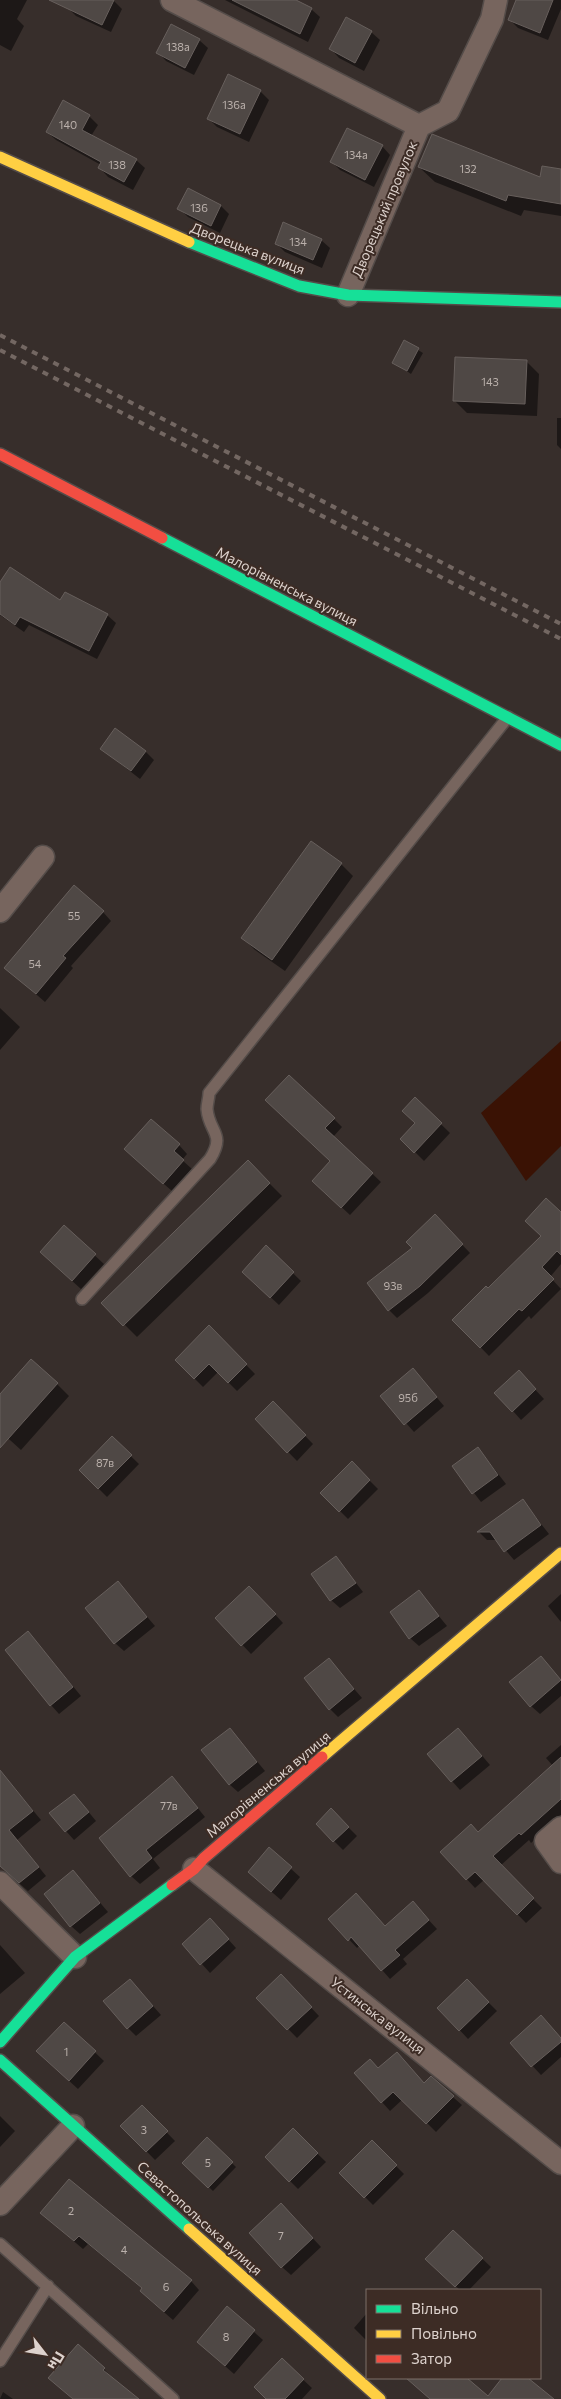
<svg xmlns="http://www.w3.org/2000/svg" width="561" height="2399" font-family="Commissioner,sans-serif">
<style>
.water{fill:#3a1204}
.shadow{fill:#0007}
.building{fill:#4f4845;stroke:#675f5c}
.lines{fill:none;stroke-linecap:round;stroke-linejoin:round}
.lane-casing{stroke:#544c49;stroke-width:14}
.street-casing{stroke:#544c49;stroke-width:25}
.fast-casing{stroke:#544c49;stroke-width:14}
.slow-casing{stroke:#544c49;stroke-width:14}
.jam-casing{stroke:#544c49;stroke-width:14}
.lane{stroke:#77655e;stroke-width:11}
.street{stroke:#77655e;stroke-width:22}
.fast{stroke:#16e098;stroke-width:11}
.slow{stroke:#ffcf43;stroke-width:11}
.jam{stroke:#f24e42;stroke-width:11}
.rail{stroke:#736762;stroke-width:4;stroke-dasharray:6 6;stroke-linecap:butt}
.labels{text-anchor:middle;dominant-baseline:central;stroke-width:4;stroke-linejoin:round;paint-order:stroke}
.number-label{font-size:11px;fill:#bab0ab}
.street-label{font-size:14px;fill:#ddd2cd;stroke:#3d2c25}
</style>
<rect width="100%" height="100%" fill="#372e2b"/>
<path class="water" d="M561 1041V1146L526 1181 481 1113Z"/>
<path class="shadow" d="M0 0H27L17 19 24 26 11 51 0 45Z
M71 0H113L122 9 111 32 76 16 68 8Z
M225 0H293L311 9 320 17 308 42Z
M518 0H561V9L548 40 518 28 510 20Z
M371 32 380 40 364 71 339 58 331 49Z
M199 40 208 48 194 75 166 61 158 52Z
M260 91 269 100 249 142 217 127 208 118Z
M89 116 98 125 91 136 136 160 145 168 133 190 108 177 100 168 101 165 56 140 47 132Z
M382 146 390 155 374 187 340 170 332 162Z
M419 167 541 178 561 170V216L524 210 521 216 435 182Z
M188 190 221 206 229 214 220 233 188 217 179 208Z
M321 240 330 248 322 268 285 252 276 243Z
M405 342 423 353 411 374 394 362Z
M527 362 539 374 537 416 467 413 454 400Z
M557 418H561V449L557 445Z
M0 584 107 615 116 623 97 659 29 625 24 632 0 615Z
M102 749 145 751 154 760 140 779Z
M341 864 353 876 285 971 255 950 243 938Z
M103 912 111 921 71 966 73 968 45 1002 15 976Z
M0 1008 20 1027 0 1050Z
M415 1099 450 1133 424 1161 402 1139 416 1123Z
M275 1108 334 1119 342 1127 333 1137 381 1182 350 1215 322 1189 332 1161Z
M179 1145 187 1154 182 1160 192 1169 172 1191 134 1158Z
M248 1162 282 1196 137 1337 103 1303Z
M561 1214V1264L550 1277 561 1289 531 1319 529 1316 489 1356 454 1320 542 1236Z
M435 1216 470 1253 428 1293 397 1318 389 1310 414 1248Z
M64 1227 104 1264 81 1289 50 1261Z
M266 1247 301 1281 279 1305 252 1280Z
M209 1327 255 1374 237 1391 218 1372 203 1387 176 1360Z
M421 1379 444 1406 414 1432 382 1396Z
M527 1381 544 1399 521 1420 513 1411Z
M57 1384 69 1396 21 1450 0 1431V1396Z
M273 1403 313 1444 297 1461 256 1419Z
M112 1438 139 1464 107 1497 80 1470Z
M478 1448 506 1484 481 1502 454 1467Z
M352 1463 378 1489 348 1519 322 1493Z
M523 1501 549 1534 514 1560 497 1540H487L479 1532Z
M336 1557 363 1592 340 1608 331 1600Z
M118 1583 155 1626 124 1651 115 1643Z
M419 1592 447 1626 419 1646 410 1638Z
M561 1594V1622L548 1606Z
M258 1596 283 1623 251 1654 217 1618Z
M28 1632 81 1696 59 1714 51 1705Z
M329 1660 362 1698 338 1717 330 1709Z
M549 1666 561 1680V1696L540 1714 531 1706Z
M230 1729 265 1771 238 1792 229 1784Z
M467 1738 490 1765 460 1790 429 1755Z
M561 1745V1815L531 1843 529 1840 500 1866 542 1908 526 1923 484 1880 475 1888 442 1852 478 1833 553 1766 546 1758Z
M0 1771 41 1820 17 1840 46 1876 28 1891 3 1869 0 1853Z
M180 1786 205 1817 153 1859 160 1868 140 1884 131 1876Z
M82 1804 96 1821 74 1840 66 1831Z
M331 1810 357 1836 343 1850 317 1824Z
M269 1849 300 1877 281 1900 249 1872Z
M73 1871 108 1912 80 1934 71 1926Z
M413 1903 437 1929 403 1959 407 1964 390 1979 360 1945 357 1948 330 1919 385 1927Z
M219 1929 236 1948 210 1973 184 1944Z
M0 1945 25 1973 0 1994Z
M281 1976 319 2016 297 2038 258 1998Z
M467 1981 497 2011 468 2039 439 2008Z
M138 1989 161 2015 136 2036 128 2028Z
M64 2023 104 2061 78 2089 46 2060Z
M561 2038V2057L541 2075 511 2043Z
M378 2070 425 2084 431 2078 462 2105 436 2132 403 2099 390 2111 382 2102Z
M142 2107 175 2141 155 2160 122 2126Z
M0 2116 15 2131 0 2147Z
M293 2130 326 2162 298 2189 266 2157Z
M207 2139 236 2167 213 2191 184 2163Z
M372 2142 404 2174 373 2205 341 2173Z
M290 2214 321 2247 291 2275 282 2267Z
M50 2221 191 2281 199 2290 173 2320 150 2300 143 2289 88 2244 83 2249Z
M453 2231 491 2267 469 2290H460L427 2259Z
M227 2308 263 2340 234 2374 207 2350Z
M367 2313V2341L354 2328Z
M282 2360 312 2388 302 2399H268Z
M104 2369 112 2378 137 2399H73L59 2386Z
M408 2378H466L490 2399H431Z
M3 2392 13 2399H0Z"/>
<path class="building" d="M49 0H114L102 25Z
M232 0H296L312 8 300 34Z
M516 0H553L540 33 508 20Z
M346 17 372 31 355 63 329 49Z
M171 24 200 39 185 68 156 53Z
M228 74 261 90 240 134 207 119Z
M63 100 90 115 82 130 137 159 124 182 98 168 101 162 46 132Z
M347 128 383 145 365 180 330 162Z
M432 134 540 177 542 166 561 169V204L508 195 506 201 418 167Z
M188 188 221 205 211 226 177 209Z
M283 222 322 239 313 260 275 244Z
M404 340 419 348 407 371 392 363Z
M455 357 527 360 525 404 453 401Z
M10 567 60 600 65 592 108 614 89 651 20 617 15 625 0 614V582Z
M115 728 146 751 131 771 100 749Z
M311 841 342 863 272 960 241 938Z
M74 885 104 911 63 956 66 958 36 994 4 968Z
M289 1075 335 1118 325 1128 373 1173 341 1208 312 1181 330 1161 265 1100Z
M415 1097 442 1123 414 1153 400 1139 415 1123 402 1111Z
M151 1119 180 1144 174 1151 184 1160 163 1184 124 1149Z
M248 1160 270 1183 123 1326 101 1303Z
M546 1198 561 1212V1255L557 1251 542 1267 554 1279 522 1311 519 1309 480 1348 452 1320 486 1286 488 1288 541 1236 525 1221Z
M435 1214 463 1244 420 1286 388 1311 367 1283 412 1248 406 1242Z
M64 1225 96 1254 72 1281 40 1252Z
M266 1245 294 1272 270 1298 242 1272Z
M209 1325 247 1364 228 1383 209 1364 194 1379 175 1360Z
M31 1359 58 1383 0 1448V1394Z
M413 1368 437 1397 404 1425 380 1396Z
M519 1370 536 1389 512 1412 494 1393Z
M273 1401 306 1435 287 1453 255 1419Z
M112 1436 132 1455 98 1489 79 1470Z
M478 1447 498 1475 472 1494 452 1466Z
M352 1461 370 1480 339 1512 320 1493Z
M523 1499 541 1525 504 1552 490 1532H477Z
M336 1556 356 1583 330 1601 311 1574Z
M118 1581 147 1617 114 1644 85 1608Z
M249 1586 276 1614 241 1646 215 1618Z
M419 1590 439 1616 409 1639 390 1612Z
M28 1631 73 1687 50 1706 5 1650Z
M541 1656 561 1680 530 1707 509 1682Z
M329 1658 354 1689 329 1710 304 1678Z
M230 1728 257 1762 229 1785 201 1750Z
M458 1728 482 1756 451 1782 427 1754Z
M561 1757V1799L521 1835 519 1833 493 1856 534 1898 517 1915 475 1872 466 1880 440 1852 471 1824 478 1832Z
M0 1770 33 1811 9 1830 39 1867 19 1883 0 1866Z
M172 1776 198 1808 146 1850 152 1858 130 1877 99 1838Z
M74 1794 89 1812 65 1832 49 1813Z
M331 1808 349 1827 333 1842 316 1824Z
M269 1847 292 1867 271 1892 248 1872Z
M73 1870 100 1903 70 1927 44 1894Z
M356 1893 385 1926 413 1901 429 1920 395 1950 400 1955 381 1971 351 1937 348 1941 328 1919Z
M210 1918 229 1939 200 1965 182 1944Z
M281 1974 312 2007 287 2030 256 1998Z
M130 1979 153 2006 127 2029 103 2001Z
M467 1979 489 2002 459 2031 437 2008Z
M541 2015 561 2038V2042L531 2067 510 2043Z
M64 2022 96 2051 69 2081 36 2051Z
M397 2052 424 2083 431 2076 454 2096 426 2124 393 2092 381 2103 354 2073 370 2059 378 2068Z
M142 2105 168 2131 146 2152 120 2126Z
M293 2128 318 2153 289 2182 265 2157Z
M207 2137 233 2162 208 2188 182 2163Z
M372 2140 397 2165 364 2198 339 2173Z
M69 2179 192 2280 164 2312 140 2291 142 2288 79 2236 74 2241 40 2213Z
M281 2203 313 2238 281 2268 249 2233Z
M453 2230 483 2258 455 2287 425 2259Z
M227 2306 255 2330 225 2366 197 2342Z
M78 2344 105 2368 103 2370 139 2399H73L48 2378Z
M282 2358 304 2379 285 2399H266L254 2387Z
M406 2378H467L488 2396 502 2378H528L554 2399H430Z"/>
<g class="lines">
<defs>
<path id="lane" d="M82 1299 210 1159C226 1133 209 1133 207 1109 207 1104 209 1098 209 1093L508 717
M0 2244 173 2399
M0 2361 48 2286"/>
<path id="street" d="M172 0 419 126
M348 295 419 126 448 111 492 19 496 0
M0 911 43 857
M561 1828 546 1841 561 1862
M194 1869 561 2163
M0 1883 75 1957
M0 2204 73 2126"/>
<path id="fast" d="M189 242 299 286 348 295 561 302
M162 538 561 745
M0 2042 75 1957 172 1885
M0 2060 189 2229"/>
<path id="slow" d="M0 157 189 242
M322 1757 561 1553
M189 2229 380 2399"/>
<path id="jam" d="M0 454 162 538
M172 1885 194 1869 204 1858 322 1757"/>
</defs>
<use href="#lane" class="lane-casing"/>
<use href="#street" class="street-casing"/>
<use href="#fast" class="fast-casing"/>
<use href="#slow" class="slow-casing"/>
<use href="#jam" class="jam-casing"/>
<use href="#lane" class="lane"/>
<use href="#street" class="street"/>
<use href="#fast" class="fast"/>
<use href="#slow" class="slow"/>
<use href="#jam" class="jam"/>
<path class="rail" d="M0 335 561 624
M0 350 561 639"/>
</g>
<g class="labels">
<g class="number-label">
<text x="178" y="46">138а</text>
<text x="234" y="104">136а</text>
<text x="68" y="124">140</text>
<text x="356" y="154">134а</text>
<text x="117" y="164">138</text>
<text x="468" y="168">132</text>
<text x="199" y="207">136</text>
<text x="298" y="241">134</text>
<text x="490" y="381">143</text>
<text x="74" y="915">55</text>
<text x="35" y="963">54</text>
<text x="393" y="1285">93в</text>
<text x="408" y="1397">95б</text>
<text x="105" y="1462">87в</text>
<text x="169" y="1805">77в</text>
<text x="66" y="2051">1</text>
<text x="144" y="2129">3</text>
<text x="208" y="2162">5</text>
<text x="71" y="2210">2</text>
<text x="281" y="2235">7</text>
<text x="124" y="2249">4</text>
<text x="166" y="2286">6</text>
<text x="226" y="2336">8</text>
</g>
<g class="street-label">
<text transform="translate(384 209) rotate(-67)">Дворецький провулок</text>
<text transform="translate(248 248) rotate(21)">Дворецька вулиця</text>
<text transform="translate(287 586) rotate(27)">Малорівненська вулиця</text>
<text transform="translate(268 1784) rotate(-40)">Малорівненська вулиця</text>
<text transform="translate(378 2015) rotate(38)">Устинська вулиця</text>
<text transform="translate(200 2218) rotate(42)">Севастопольська вулиця</text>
</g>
</g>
<rect x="366" y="2289" width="175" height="90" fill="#3d2c25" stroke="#7d6e68"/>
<rect x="376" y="2305" width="25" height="8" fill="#16e098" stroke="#7d6e68"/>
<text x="411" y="2314" font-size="15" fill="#ddd2cd">Вільно</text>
<rect x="376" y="2330" width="25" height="8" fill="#ffcf43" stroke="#7d6e68"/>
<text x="411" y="2339" font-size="15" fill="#ddd2cd">Повільно</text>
<rect x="376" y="2355" width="25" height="8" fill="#f24e42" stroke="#7d6e68"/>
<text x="411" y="2364" font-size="15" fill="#ddd2cd">Затор</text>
<g transform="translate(45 2354) rotate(121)" stroke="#3d2c25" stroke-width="4" paint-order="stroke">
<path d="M0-4L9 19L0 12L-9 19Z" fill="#ddd2cd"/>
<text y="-8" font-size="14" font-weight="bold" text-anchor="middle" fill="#ddd2cd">Пн</text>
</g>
</svg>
